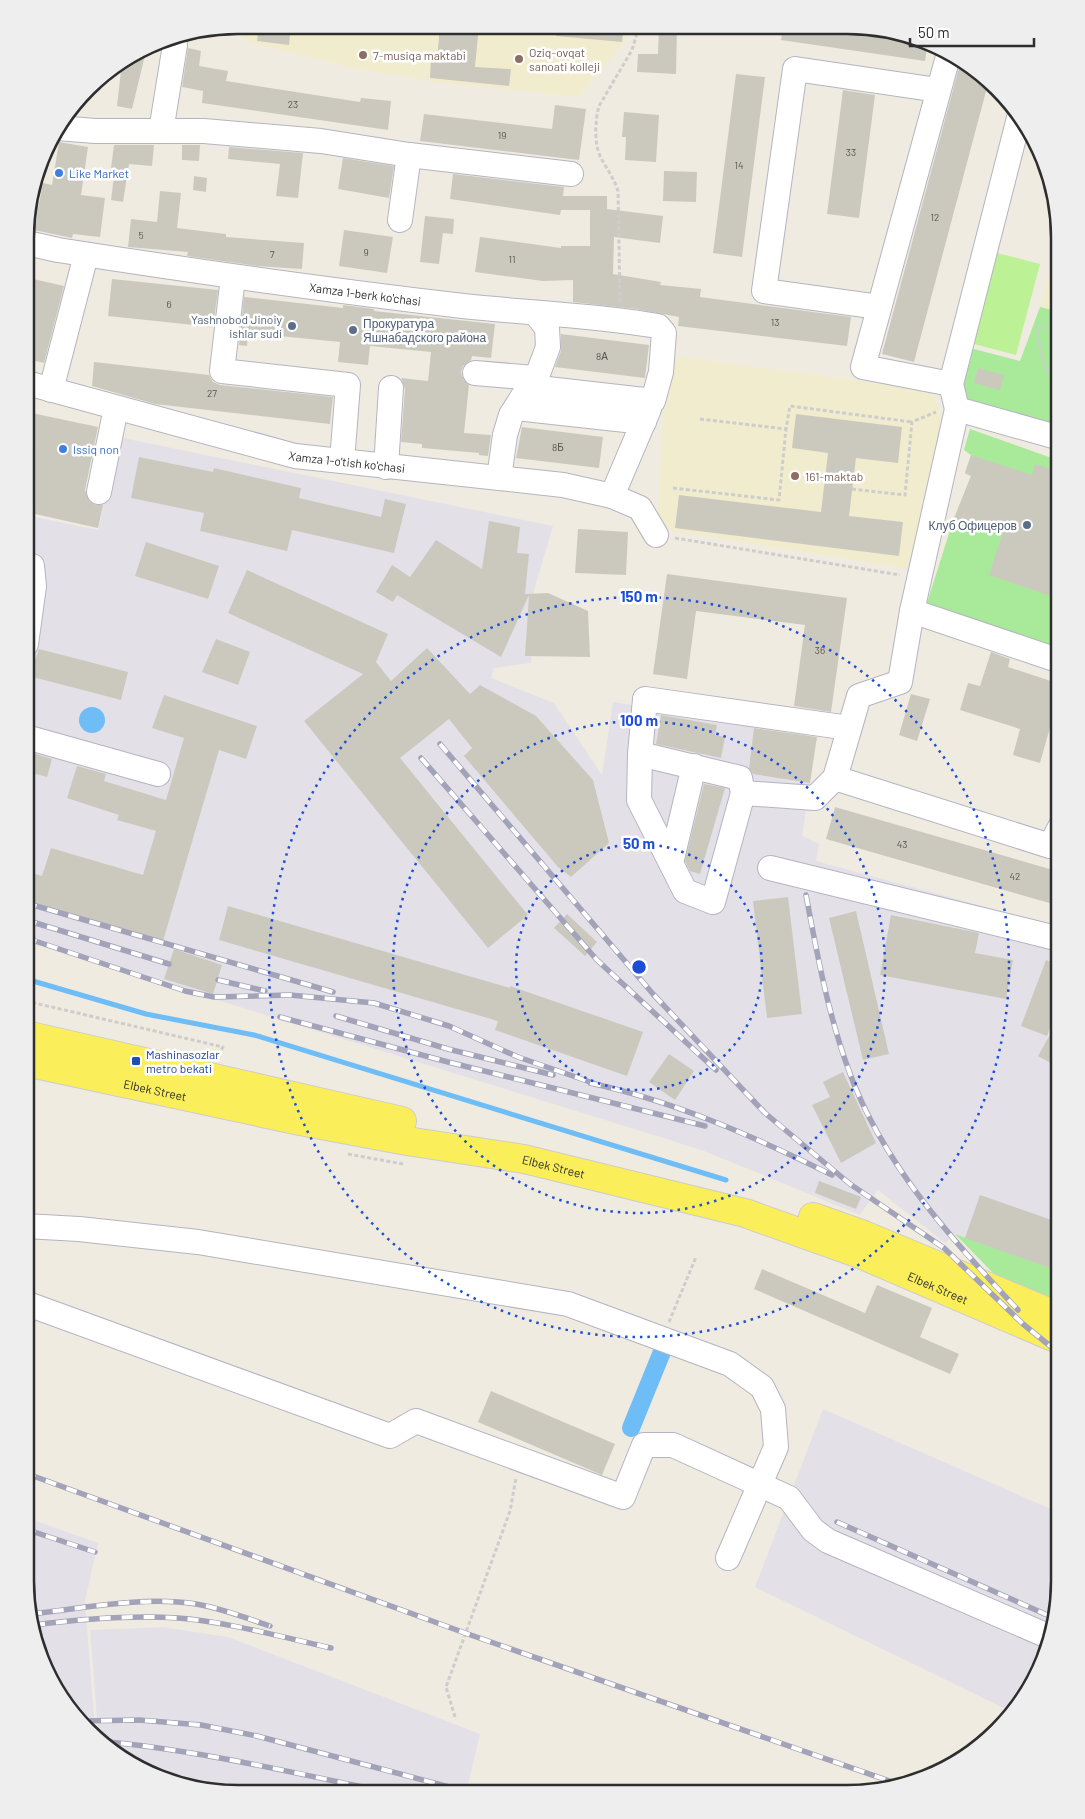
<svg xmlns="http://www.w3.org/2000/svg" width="1085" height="1819" font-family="Barlow,sans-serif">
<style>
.industrial{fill:#e4e0e8}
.education{fill:#f2eccf}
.green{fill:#a8e99a}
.pitch{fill:#bcf195}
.water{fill:#6ebdf7}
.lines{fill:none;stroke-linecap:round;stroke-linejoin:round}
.stream{stroke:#6ebdf7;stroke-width:5}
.canal{stroke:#6ebdf7;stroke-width:18}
.building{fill:#cbc9be}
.minor-casing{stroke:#b4b4c2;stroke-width:26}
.major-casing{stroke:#cdcdcd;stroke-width:30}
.path{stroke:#cdcdcd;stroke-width:3;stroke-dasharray:4 2.5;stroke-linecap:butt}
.minor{stroke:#fff;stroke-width:24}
.major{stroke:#faee5b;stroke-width:28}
.rail-casing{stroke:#a2a2b9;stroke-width:5.5}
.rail{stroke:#fff;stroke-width:4;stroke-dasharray:11;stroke-linecap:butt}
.ring{fill:none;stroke:#1d4ed8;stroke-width:2.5;stroke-dasharray:2.5 5}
.education-dot{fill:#8d6e63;stroke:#fff;stroke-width:2}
.shop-dot{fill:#3f7fe0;stroke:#fff;stroke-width:2}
.service-dot{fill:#5c6f8a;stroke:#fff;stroke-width:2}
.transit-dot{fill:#1a4fb4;stroke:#fff;stroke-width:2}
.labels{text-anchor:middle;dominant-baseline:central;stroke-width:5;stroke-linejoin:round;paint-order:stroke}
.number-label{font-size:10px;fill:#555552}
.education-label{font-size:12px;fill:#785e54;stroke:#fff;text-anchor:start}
.shop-label{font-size:12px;fill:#366cbe;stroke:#fff;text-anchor:start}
.street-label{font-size:12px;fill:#2e2e2e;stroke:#fff}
.service-label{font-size:12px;fill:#4e5e75;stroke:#fff;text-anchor:end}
.transit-label{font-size:12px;fill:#164399;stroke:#fff;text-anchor:start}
.rim{fill:none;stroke:#2e2e2e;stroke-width:2.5}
.centre{fill:#1d4ed8;stroke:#fff;stroke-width:2.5}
.ring-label{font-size:15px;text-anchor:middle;font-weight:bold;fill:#1d4ed8;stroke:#fff;stroke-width:5;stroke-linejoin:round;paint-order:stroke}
</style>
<rect width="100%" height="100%" fill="#f0ebe0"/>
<path class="industrial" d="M118 437 553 526 534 590 531 663 494 668 491 678 554 703 602 775 613 702 755 725 748 773 810 783 802 836 819 844 816 861 1060 927V1271L955 1234 945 1243 878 1190 860 1215 704 1151 673 1141 26 941V515L98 530Z
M823 1409 1060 1513V1596L1044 1663 1014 1713 755 1587Z
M25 1517 98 1543 85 1601 95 1730H88L69 1711 41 1663 25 1582Z
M163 1627 228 1637 480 1734 466 1793 210 1792 156 1778 108 1750 92 1734 98 1733 90 1630Z"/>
<path class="education" d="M245 25 637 26 579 97 425 81 427 43 424 80 357 69 244 41Z
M1060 238V312L1040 307Z
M667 355 934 391 942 424 908 569 657 528Z"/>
<path class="green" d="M1040 307 1060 312V429L966 401 959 386 970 348 1020 361Z
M970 429 1060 461V653L925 609 953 521 971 476 965 473 971 455 964 450Z
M955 1234 1060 1271V1288L1049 1298 993 1273Z"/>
<path class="pitch" d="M997 253 1040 264 1016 355 974 344Z"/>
<path class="water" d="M79 720a13 13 0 1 1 26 0a13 13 0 1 1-26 0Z"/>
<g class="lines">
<path class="stream" d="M26 979 146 1014 254 1035 726 1180"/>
<path class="canal" d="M631 1428 664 1347"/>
</g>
<path class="building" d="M259 25H291L289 45 257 41Z
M440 26H479L475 67 511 69 509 86 430 78 431 58 437 59Z
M557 26H624L622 42 556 36Z
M659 27 677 28 676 74 637 72 638 54H658Z
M783 27H876L928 41 925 61 781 40Z
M147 47 132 109 117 106 122 62Z
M188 48 201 51 199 66 228 71 226 81 360 102 361 98 391 101 388 130 202 103 203 91 182 87Z
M961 60 977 69 989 80 914 362 882 354Z
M736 74 765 77 742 257 713 253Z
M843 90 875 95 859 218 827 214Z
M555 105 586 109 579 160 420 141 424 114 552 129Z
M624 112 659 115 656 162 625 160 626 137H622Z
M59 142 88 147 81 195 105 198 100 237 73 234 72 238 34 230 43 183 52 185Z
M114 145H154L152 166 129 164 123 202 111 200 115 168H111Z
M182 145H200L199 161 182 160Z
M229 147 303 153 298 198 276 196 280 164 228 159Z
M343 158 394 166 389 198 338 189Z
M664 171 697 172 696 202 663 201Z
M453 174 564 187 563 196H607V209L663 216 660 243 614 237 613 274 661 282 660 285 701 289 700 297 851 317 847 346 678 326 679 317 636 309 573 302V280L543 281 475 272 480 237 561 248V246H590V210H561L560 215 450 199Z
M194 176 207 178 206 192 193 190Z
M160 191 181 193 177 228 226 234V237L304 243 302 269 257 266 187 256 188 252 128 247 131 219 157 222Z
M425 216 454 219 453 234 443 233 439 264 420 262Z
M344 230 393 237 387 273 339 266Z
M29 278 64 286 44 363 27 359V288Z
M112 279 218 290 213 327 108 316Z
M244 297 343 308V305L374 309V311L495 324 491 358 472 356 471 360 463 366 461 372 463 379 469 385 464 433 491 435 488 456 479 455V453L422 448V444L401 442 405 389 401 378 428 381 431 352 370 346 368 365 338 362 340 342 248 333 247 346 239 345Z
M561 334 649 345 645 378 555 367 561 351Z
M94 362 209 375 213 382 220 385 333 397 330 424 155 404 92 386Z
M978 368 1004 375 1000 390 974 383Z
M27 412 98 427 85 490 90 502 96 505H103L98 528 26 512Z
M796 414 902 427 898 463 856 458 849 516 903 522 899 556 675 528 679 495 821 512 828 453 792 448Z
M522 427 603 437 599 468 516 458Z
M971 455 1032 475 1035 464 1060 472V599L989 575 1004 529 978 520 975 529 953 521 971 476 965 473Z
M139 457 213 472 214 468 301 488 299 498 381 517 385 499 406 504 394 553 292 530 287 551 200 531 204 513 131 498Z
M489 521 520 527 517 553 529 554 525 594 548 593 588 611 590 657 525 656 529 595 501 657 397 595 393 602 376 592 392 565 410 577 436 540 482 569Z
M578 529 628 532 626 575 575 573Z
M146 542 219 566 208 599 135 576Z
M247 570 388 634 376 662 391 681 427 648 470 694 480 685 536 716 593 780 609 843 571 877 558 867 464 756 472 748 449 719 400 758 528 915 488 948 304 721 363 674 228 613Z
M667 574 847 598 831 712 794 706 805 625 696 611 687 679 653 674Z
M216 639 250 652 238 685 202 672Z
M39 649 128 672 121 700 29 676Z
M991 652 1010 659 1008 667 1060 684V713L1056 726 1051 724 1040 763 1013 755 1020 729 960 710 968 683 980 686Z
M911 694 930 699 917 741 899 735Z
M164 695 257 726 246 759 219 750 163 941 26 900V871L42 876 51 848 143 875 156 831 117 820 119 815 67 798 77 766 106 774 104 781 166 800 184 738 152 728Z
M661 715 717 725 715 735 725 737 721 758 656 744Z
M754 728 817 737 810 783 753 774 749 768Z
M26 751 52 759 47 777 26 771Z
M704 784 725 788 700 874 690 871 685 861Z
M835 807 1060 872V906L826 839Z
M788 897 802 1014 767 1018 753 901Z
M228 906 510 988V986L643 1032 627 1076 495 1030 498 1021 219 940Z
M856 911 889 1054 863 1060 829 918Z
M567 914 597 942 585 956 554 928Z
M891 915 979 933 975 953 1013 960 1006 999 880 975Z
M174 949 222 965 213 994 164 979Z
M1046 960 1060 965V1003L1047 1036 1021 1026Z
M1060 1017V1068L1038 1056Z
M669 1054 694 1071 675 1100 649 1082Z
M843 1072 876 1143 841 1163 812 1105 830 1097 823 1082Z
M819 1181 861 1197 856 1209 815 1193Z
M980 1195 1060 1223V1260L1056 1270 965 1238Z
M762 1269 865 1313 877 1285 932 1308 920 1337 959 1354 950 1374 754 1289Z
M491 1391 615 1444 602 1475 478 1422Z"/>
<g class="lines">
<defs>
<g id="minor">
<path d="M949 53 863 367 951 384"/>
<path d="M1020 114 951 384 957 409 912 611 900 682 859 696 835 778 1050 846 1060 827"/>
<path d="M58 128 95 131H204L321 141 409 155 571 174"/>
<path d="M161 131 175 45"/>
<path d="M400 220 409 155"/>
<path id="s1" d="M27 243 58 250C192 271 327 290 463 306 528 313 594 315 658 326L664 333 661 372 653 401 530 387"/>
<path d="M233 277 222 371 348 385 342 461"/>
<path d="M879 307 764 291 795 69 938 90"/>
<path d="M475 373 535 378"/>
<path id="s2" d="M27 383 295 456 563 485 612 496 640 508 656 535"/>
<path d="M51 390 86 255"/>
<path d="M516 408 644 422"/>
<path d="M957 409 1060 438"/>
<path d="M386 467 391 388"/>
<path d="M499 478 505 435 511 415 539 371 548 347 547 328 536 314"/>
<path d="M99 492 116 408"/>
<path d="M612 496 649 409"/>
<path d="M912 611 1060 661"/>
<path d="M26 644 34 586 32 566 26 564"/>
<path d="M26 737 158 774"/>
<path d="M640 754 639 800 685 891 713 902 743 793"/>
<path d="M835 778 815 798 743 793 740 778 640 754 645 699 849 728"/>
<path d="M671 863 694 766"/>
<path d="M770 868 1060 939"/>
<path d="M25 1226 79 1229 198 1242 568 1304 730 1364 762 1387 773 1409 776 1447 728 1558"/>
<path d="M25 1303 390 1436 416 1421 623 1497 644 1445H673L789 1498 813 1530 828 1541 1050 1637"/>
</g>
<g id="major">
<path d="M26 1035 402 1121"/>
<path id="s3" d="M26 1062 300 1121 407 1141 524 1159 745 1213 860 1254 1060 1340"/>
<path d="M813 1217 864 1235 1060 1317"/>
</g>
</defs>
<use href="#minor" class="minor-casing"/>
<use href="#major" class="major-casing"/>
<path class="path" d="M620 302 618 191C614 178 606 168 600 156 594 142 595 121 599 106L632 50 639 26
M1060 387C1043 370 1038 350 1038 326L1060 331
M700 419 786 429 790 406 912 422
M673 488 779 500 786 429
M852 489 905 495 912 422 936 412
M675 538 900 575
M26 1001 223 1047 217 1058
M348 1154 403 1164
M669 1322 696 1257
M455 1717 446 1687 510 1511 516 1478"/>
<use href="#minor" class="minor"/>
<use href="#major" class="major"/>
<defs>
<path id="rail" d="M440 744 653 994 765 1113 850 1184 944 1248 1023 1324 1060 1354
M421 758 597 960 716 1070
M806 895C817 954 828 1014 849 1071 882 1163 952 1240 1018 1310
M26 903 333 992
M26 920 169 964
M26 938 185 991 214 997 290 995 374 1003 449 1026 518 1057 596 1084
M218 980 265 991
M336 1016 448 1049 553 1075
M280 1017 448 1062 705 1126
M590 1083C674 1101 755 1137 832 1175
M25 1473 465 1633 898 1784
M837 1522 1054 1618
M25 1529 95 1552
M31 1614C85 1608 143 1596 196 1604 221 1608 246 1618 270 1626
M34 1625C82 1619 129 1615 178 1618 228 1622 282 1637 331 1648
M79 1721 139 1720 201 1725 257 1736 472 1793
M99 1741C198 1750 295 1773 391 1793"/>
</defs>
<use href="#rail" class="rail-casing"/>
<use href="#rail" class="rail"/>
</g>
<g class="ring">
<circle cx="639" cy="967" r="123"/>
<circle cx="639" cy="967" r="246"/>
<circle cx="639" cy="967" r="370"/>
</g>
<g class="education-dot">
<circle cx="363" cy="55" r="5"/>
<circle cx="519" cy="59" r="5"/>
<circle cx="795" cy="476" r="5"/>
</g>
<g class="shop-dot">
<circle cx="59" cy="173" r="5"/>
<circle cx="63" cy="449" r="5"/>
</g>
<g class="service-dot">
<circle cx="292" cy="326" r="5"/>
<circle cx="353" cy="330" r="5"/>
<circle cx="1027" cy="525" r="5"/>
</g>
<rect class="transit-dot" x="131" y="1056" width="10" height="10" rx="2.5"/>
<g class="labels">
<g class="number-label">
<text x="293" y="104">23</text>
<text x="502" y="135">19</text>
<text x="851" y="152">33</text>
<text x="739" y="165">14</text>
<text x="935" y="217">12</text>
<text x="141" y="235">5</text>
<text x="366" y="252">9</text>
<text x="272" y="254">7</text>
<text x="512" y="259">11</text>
<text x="169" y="304">6</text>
<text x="775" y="322">13</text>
<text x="602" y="356">8А</text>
<text x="212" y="393">27</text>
<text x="558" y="447">8Б</text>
<text x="820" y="650">36</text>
<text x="902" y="844">43</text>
<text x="1015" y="876">42</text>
</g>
<g class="education-label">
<text x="529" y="52">Oziq-ovqat<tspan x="529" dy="14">sanoati kolleji</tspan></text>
<text x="373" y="55">7-musiqa maktabi</text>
<text x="805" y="476">161-maktab</text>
</g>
<g class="shop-label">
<text x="69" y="173">Like Market</text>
<text x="73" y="449">Issiq non</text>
</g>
<g class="street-label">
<text stroke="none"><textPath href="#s1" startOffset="342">Xamza 1-berk ko'chasi</textPath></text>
<text stroke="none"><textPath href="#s2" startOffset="330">Xamza 1-o'tish ko'chasi</textPath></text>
<text stroke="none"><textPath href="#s3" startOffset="132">Elbek Street</textPath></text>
<text stroke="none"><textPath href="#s3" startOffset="538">Elbek Street</textPath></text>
<text stroke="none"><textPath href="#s3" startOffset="942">Elbek Street</textPath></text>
</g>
<g class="service-label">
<text x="282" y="319">Yashnobod Jinoiy<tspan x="282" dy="14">ishlar sudi</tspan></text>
<text x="363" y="323" text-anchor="start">Прокуратура<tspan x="363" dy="14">Яшнабадского района</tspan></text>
<text x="1017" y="525">Клуб Офицеров</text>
</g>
<g class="transit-label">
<text x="146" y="1054">Mashinasozlar<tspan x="146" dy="14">metro bekati</tspan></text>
</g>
</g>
<path d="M0 0H1085V1819H0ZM238 34H847A204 204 0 0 1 1051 238V1581A204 204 0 0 1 847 1785H238A204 204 0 0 1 34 1581V238A204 204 0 0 1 238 34Z" fill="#eee" fill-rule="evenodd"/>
<path class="rim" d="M238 34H847A204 204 0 0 1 1051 238V1581A204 204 0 0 1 847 1785H238A204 204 0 0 1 34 1581V238A204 204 0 0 1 238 34Z"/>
<circle cx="639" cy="967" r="8" class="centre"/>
<g class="ring-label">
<text x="639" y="602">150 m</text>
<text x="639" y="726">100 m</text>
<text x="639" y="849">50 m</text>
</g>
<path d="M910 38v8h124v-8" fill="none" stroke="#2e2e2e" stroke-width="2.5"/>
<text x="918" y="38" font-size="15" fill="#2e2e2e" stroke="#ffffff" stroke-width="4" paint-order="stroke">50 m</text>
</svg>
